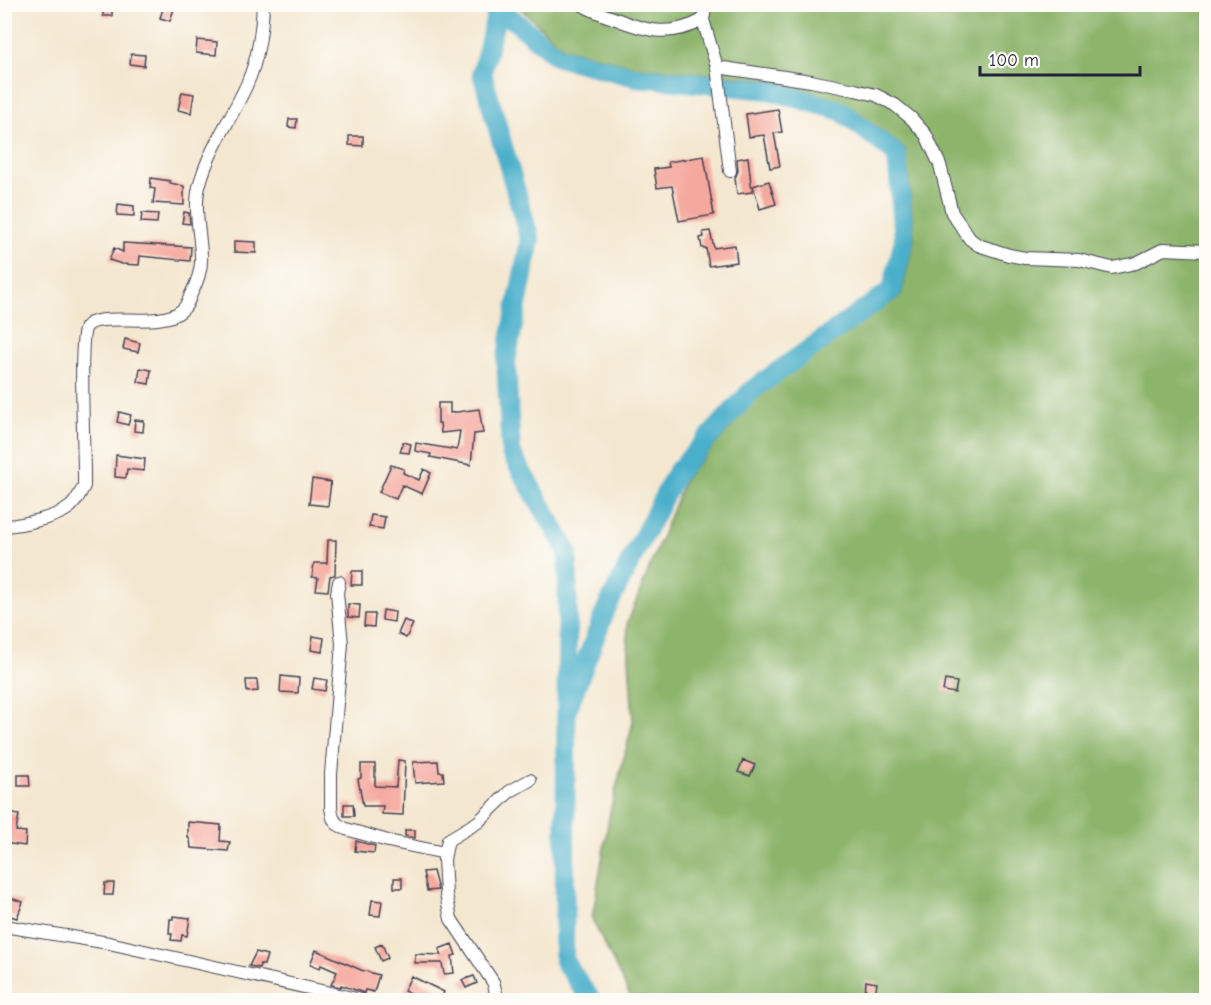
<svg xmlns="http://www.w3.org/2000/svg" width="1211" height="1005" font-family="'Comic Neue',sans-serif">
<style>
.forest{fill:#8cb46a;stroke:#576b52;stroke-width:1.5}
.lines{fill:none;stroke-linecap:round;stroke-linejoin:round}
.river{stroke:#4aafca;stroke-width:20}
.building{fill:#f5a89e}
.street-casing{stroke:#424051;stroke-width:14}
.street{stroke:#fff;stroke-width:12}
</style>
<rect width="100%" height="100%" fill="#fdfcf7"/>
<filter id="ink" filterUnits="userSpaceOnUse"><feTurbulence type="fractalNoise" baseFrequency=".0167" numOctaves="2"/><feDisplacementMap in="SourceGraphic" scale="12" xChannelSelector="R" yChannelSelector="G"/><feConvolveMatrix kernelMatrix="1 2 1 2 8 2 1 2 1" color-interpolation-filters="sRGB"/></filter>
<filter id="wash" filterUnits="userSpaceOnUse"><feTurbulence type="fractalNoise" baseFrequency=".008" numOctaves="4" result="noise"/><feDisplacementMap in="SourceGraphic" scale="24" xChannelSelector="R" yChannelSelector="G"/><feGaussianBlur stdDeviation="1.35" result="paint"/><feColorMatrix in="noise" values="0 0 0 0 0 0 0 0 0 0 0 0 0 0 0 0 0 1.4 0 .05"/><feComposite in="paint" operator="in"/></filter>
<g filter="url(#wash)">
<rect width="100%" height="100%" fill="#f4e7d0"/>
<path class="forest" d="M520 4 1206 5V1000H632L592 919 610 812 633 722 627 624 685 478 758 397 901 295 914 239 906 150 845 103 771 80 637 67 563 48 519 7Z"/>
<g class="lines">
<path class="river" d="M499 4 482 73 530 240 506 361 511 453 568 552 564 961 591 1000
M498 7 558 57 636 77 769 90 841 111 897 155 904 239 892 290 752 390 676 473 606 609 567 710"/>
</g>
<g id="blocks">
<path class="building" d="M103 4H112V16H103Z
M164 6 174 9 170 21 160 18Z
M197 40 217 42 216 55 196 53Z
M131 54 145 55 144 66 130 64Z
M182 92 194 94 191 113 178 110Z
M778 109 782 132 774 133 780 166 770 168 764 135 749 137 746 114Z
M289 119H297L296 128 288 127Z
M349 136H363V146L349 145Z
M704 156 714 215 679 221 672 186 657 188 654 169 669 167 668 162Z
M748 157 752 192 737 194 735 178 738 171 737 159Z
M151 178 170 181V183L184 186V205L153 203 155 189 150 188Z
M769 181 776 204 760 209 753 186Z
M118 204 134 206V216L117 215Z
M184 212 189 213 190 224 182 223Z
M142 213 158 214 157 223 141 222Z
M710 231 714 248 735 245 737 262 709 266 706 248H702L700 238 704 237 703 232Z
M234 241 256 242V253L234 252Z
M123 243 191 247 190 261 140 256 139 265 122 264 109 260 114 248 123 252Z
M125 339 140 343 138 352 123 349Z
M140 368 151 370 149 384 138 382Z
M438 403H450V413L479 409 483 433 474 434 471 465 430 457 431 454 415 451 416 443 457 450 460 431 441 433 440 423H438Z
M119 412 131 415 128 425 117 422Z
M135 420 144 421 143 432 134 431Z
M403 442 411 444 409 453 400 452Z
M116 455 145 459 144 471 127 469 126 478 115 477Z
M391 465 404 469 403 473 419 480 424 469 431 473 422 494 402 485 396 499 379 492Z
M312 479 331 482 328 506 309 504Z
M371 515 385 517 383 529 369 527Z
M328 540H336L335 575 330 576 328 591 316 590 318 578 312 577 314 563H327Z
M352 571H362V585H351Z
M348 604 360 605 359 618 348 617Z
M383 610 395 612 394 622 382 620Z
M365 614H375L374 627 364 626Z
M404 620 413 624 406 638 398 634Z
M313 636 324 638 322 652 311 650Z
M281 676 299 678 298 693 280 692Z
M314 678 327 680 325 691 312 689Z
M246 680H257L258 691 247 692Z
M945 680 957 682 955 693 943 691Z
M398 760 405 761 403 815 382 814 383 806H363L358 779 361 778V764H375V786L396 787Z
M743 760 755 765 750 776 738 772Z
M438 761 439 772H443L444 781 415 783 413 762Z
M18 775H29L30 786H18Z
M344 804H353L354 816H344Z
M4 812 19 815 16 831 26 832 25 846 4 843Z
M188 822 221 825 220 841 230 842 228 851 191 848 190 839 188 838Z
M405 830H415V838L405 836Z
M356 841 375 846 374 853 355 851Z
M433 871 438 890 427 891 423 872Z
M394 878H402V888H394Z
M105 883H114L113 895H104Z
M4 896 23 902 17 918 4 914Z
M372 900 382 901 380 916 370 915Z
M173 916 190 918 187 936 182 935 181 941 171 940 172 934H169L170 919H173Z
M382 944 388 958 381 961 375 947Z
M452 944 456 955 452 956 454 973 444 974 442 963H415V954L441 955 439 949Z
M316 950 361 970 379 975 374 992 365 990 364 993 341 985V987L331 985 337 972 321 965 320 968 310 964Z
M256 952 267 955 264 965 260 964 259 968 249 966Z
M411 976 444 992 441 1000H426L404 991Z
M474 976 477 983 466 988 462 980Z
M866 981 877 983 875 996 865 995Z"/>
</g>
</g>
<g filter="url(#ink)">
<use href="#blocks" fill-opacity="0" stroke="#424051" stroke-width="1.5"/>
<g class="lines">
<defs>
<path id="street" d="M581 4C592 11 604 15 616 19 648 32 671 37 703 20
M706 4 703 20 717 67 730 171
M717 67 811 81 855 90 876 95 895 105 911 118 926 135 940 165 952 213 970 239 978 245 1009 255 1025 258 1079 260 1112 268 1136 263 1164 249 1206 251
M4 526C22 525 56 518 70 507 77 501 80 493 84 486 85 462 78 339 86 327 98 310 162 330 182 310 187 306 189 300 191 294 197 283 202 268 201 255 200 230 193 207 200 183 210 147 232 118 247 84 258 59 262 32 263 4
M339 582 337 593 342 644 331 774V808L333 818 337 824 346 829 388 841 445 853
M4 926 109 943 361 1000
M498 1000 493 982 451 919 446 894 444 859 448 840 478 822 509 792 530 780"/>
</defs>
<use href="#street" class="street-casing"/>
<use href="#street" class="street"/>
</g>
</g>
<rect width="1211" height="1005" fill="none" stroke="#fdfcf7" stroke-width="24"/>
<path d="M980 66v9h160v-9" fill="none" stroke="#22223b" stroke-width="3"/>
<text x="989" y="66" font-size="18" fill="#22223b" stroke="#fdfcf7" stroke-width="4.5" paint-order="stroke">100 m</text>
</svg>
